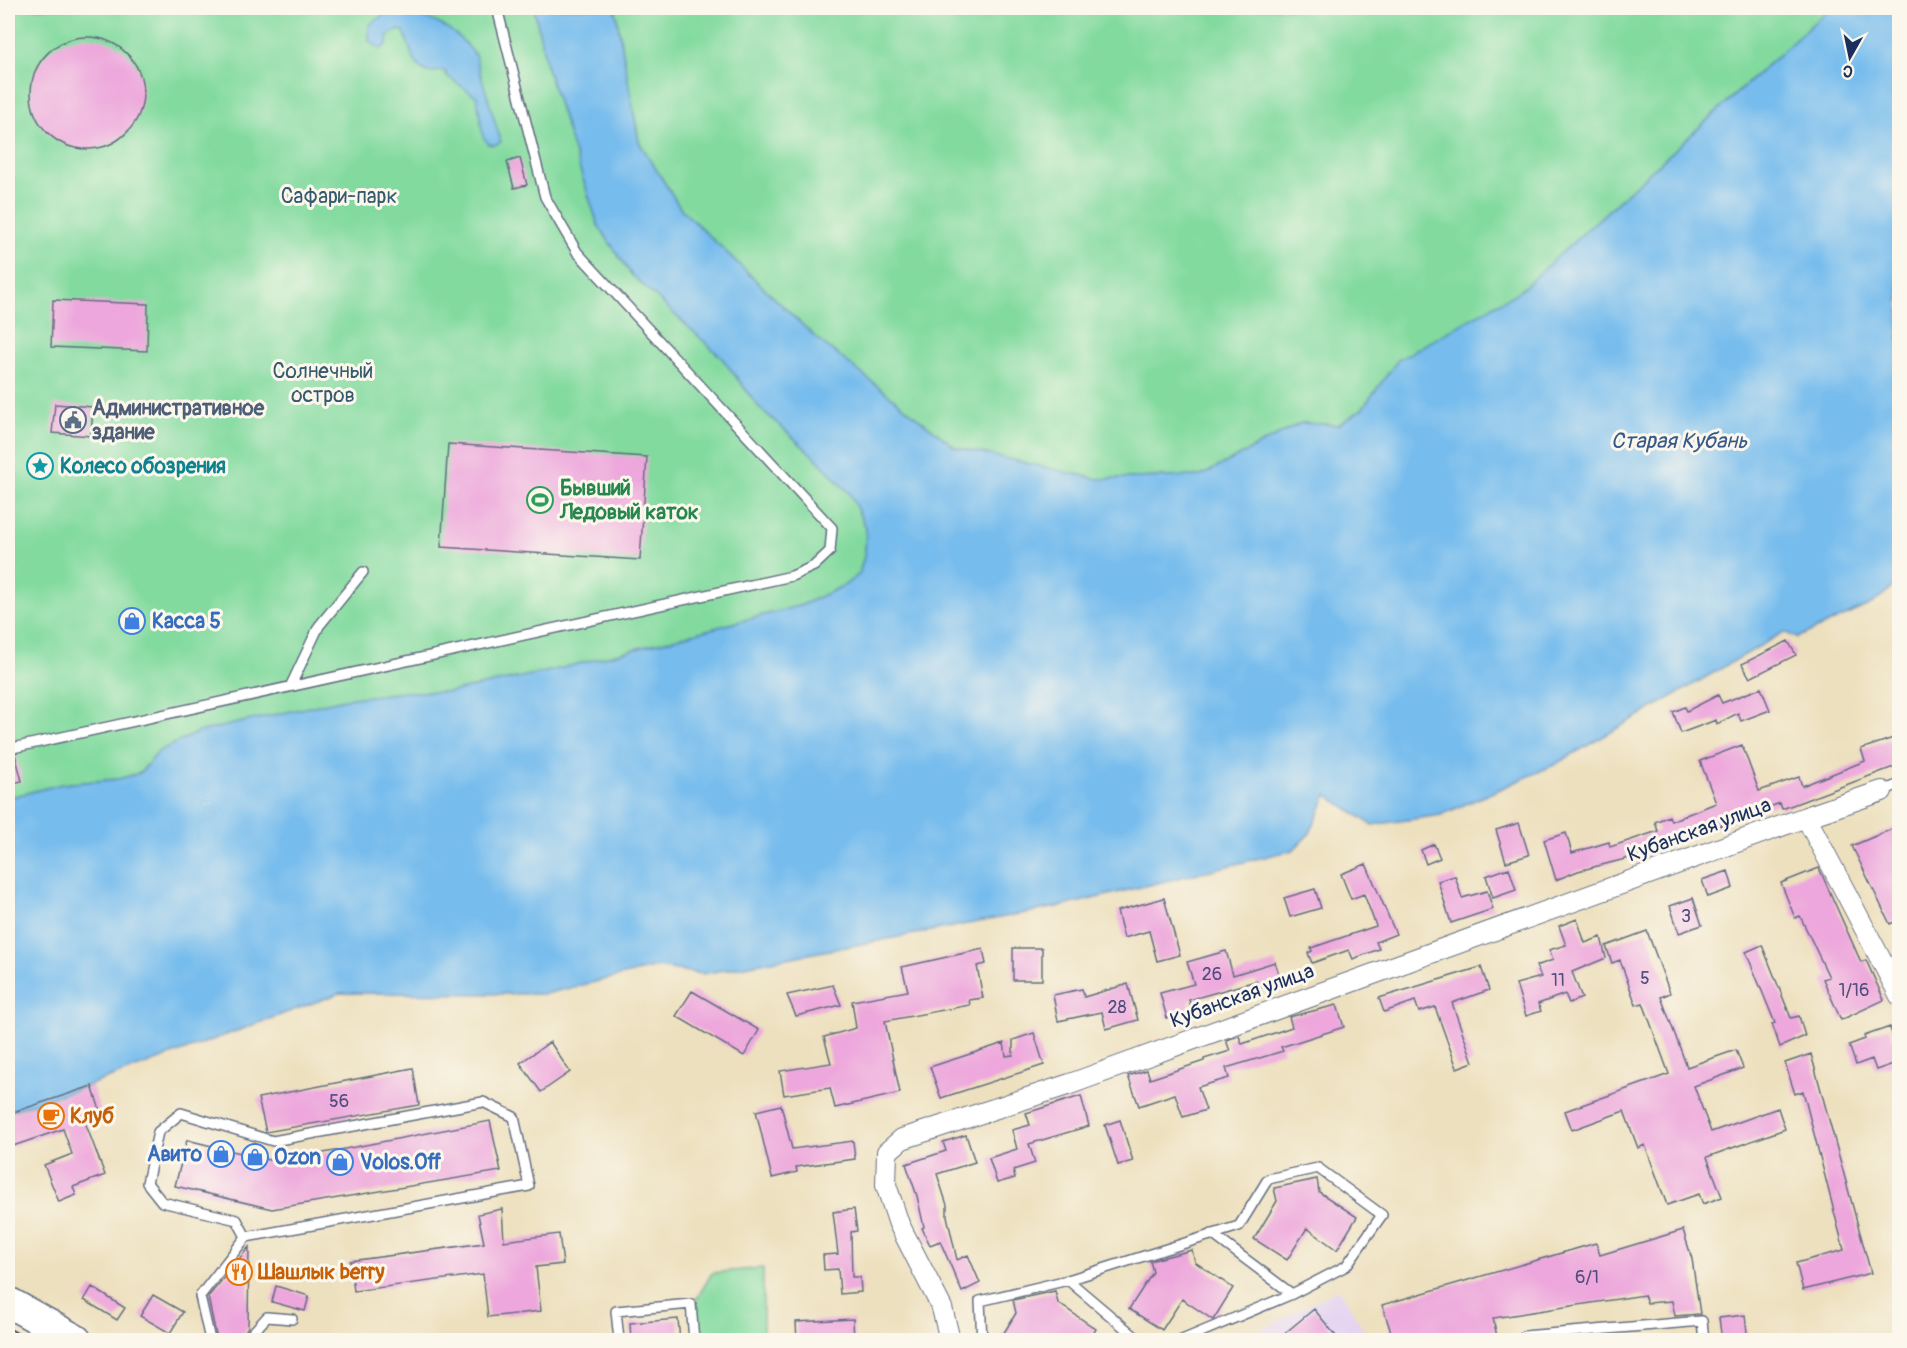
<svg xmlns="http://www.w3.org/2000/svg" width="1907" height="1348" font-family="Pangolin,sans-serif">
<style>
.built{fill:#e4d3f1}
.green{fill:#82da9f;stroke:#4e847e;stroke-width:1.5}
.water{fill:#76bced;stroke:#4876a6;stroke-width:1.5}
.building{fill:#eda7dc}
.lines{fill:none;stroke-linecap:round;stroke-linejoin:round}
.service-casing{stroke:#646d80;stroke-width:12}
.minor-casing{stroke:#646d80;stroke-width:22}
.primary-casing{stroke:#646d80;stroke-width:33}
.service{stroke:#fff;stroke-width:9}
.minor{stroke:#fff;stroke-width:20}
.primary{stroke:#fff;stroke-width:30}
.tram{stroke:#1b2f5e;stroke-width:1.5}
.labels{text-anchor:middle;dominant-baseline:central;stroke-width:6;stroke-linejoin:round;paint-order:stroke}
.number-label{font-size:18px;fill:#504d7e}
.park-label{font-size:21px;fill:#355a6e;stroke:#fbf7ec}
.service-label{font-size:21px;font-weight:bold;fill:#4e5e75;stroke:#fbf7ec;text-anchor:start}
.culture-label{font-size:21px;font-weight:bold;fill:#0d838f;stroke:#fbf7ec;text-anchor:start}
.leisure-label{font-size:21px;font-weight:bold;fill:#27864d;stroke:#fbf7ec;text-anchor:start}
.shop-label{font-size:21px;font-weight:bold;fill:#366cbe;stroke:#fbf7ec;text-anchor:start}
.street-label{font-size:21px;fill:#1b2f5e;stroke:#fbf7ec}
.food-label{font-size:21px;font-weight:bold;fill:#c56008;stroke:#fbf7ec;text-anchor:start}
.water-label{font-size:22px;font-style:italic;fill:#365989;stroke:#fbf7ec}
</style>
<rect width="100%" height="100%" fill="#fbf7ec"/>
<filter id="ink" filterUnits="userSpaceOnUse"><feTurbulence type="fractalNoise" baseFrequency=".0167" numOctaves="2"/><feDisplacementMap in="SourceGraphic" scale="12" xChannelSelector="R" yChannelSelector="G"/><feConvolveMatrix kernelMatrix="1 2 1 2 8 2 1 2 1" color-interpolation-filters="sRGB"/></filter>
<filter id="wash" filterUnits="userSpaceOnUse"><feTurbulence type="fractalNoise" baseFrequency=".008" numOctaves="4" result="noise"/><feDisplacementMap in="SourceGraphic" scale="24" xChannelSelector="R" yChannelSelector="G"/><feGaussianBlur stdDeviation="1.35" result="paint"/><feColorMatrix in="noise" values="0 0 0 0 0 0 0 0 0 0 0 0 0 0 0 0 0 1.4 0 .05"/><feComposite in="paint" operator="in"/></filter>
<g filter="url(#wash)">
<rect width="100%" height="100%" fill="#ede0be"/>
<path class="built" d="M1339 1289 1370 1340H1242Z"/>
<path class="green" d="M8 8H534L547 68 598 225 631 274 722 358 758 406 816 458 850 494 866 528 865 553 859 574 845 585 802 605 662 642 555 670 450 692H405L345 699 199 732 159 751 140 773 119 779 62 784 8 798Z
M615 8H1830L1520 291 1398 360 1362 409 1338 425 1301 423 1201 476 1096 479 955 447 815 337 681 209 639 142Z
M763 1268V1340H698L696 1300 712 1273Z"/>
<path class="water" d="M534 8H615L639 142 681 209 815 337 955 447 1097 479 1201 476 1301 423 1338 425 1362 409 1398 360 1520 291 1830 8H1899V582L1873 603 1797 638 1784 632 1554 765 1441 815 1372 825 1327 795 1310 833 1293 850 1063 906 702 974 657 967 545 994 340 993 87 1086 8 1112V798L62 784 119 779 140 773 159 751 199 732 345 699 405 692H450L555 670 662 642 802 605 845 585 859 574 865 553 866 528 850 494 816 458 758 406 722 358 631 274 598 225 547 68Z
M388 12C424 13 454 25 475 55L501 142 495 145 489 144 483 137 477 97 447 76 445 71C439 70 436 72 430 72 413 71 409 44 404 31L399 30 388 35 387 44 381 49 369 41V25Z"/>
<g id="blocks">
<path class="building" d="M31 93a56 56 0 1 1 112 0a56 56 0 1 1-112 0Z
M520 158 527 185 514 188 507 162Z
M53 300 148 304 147 351 51 347Z
M55 404 93 407 91 436 52 433Z
M448 444 647 457 640 560 441 547Z
M1788 641 1796 655 1750 678 1742 664Z
M1761 688 1770 710 1741 721 1738 713 1717 724 1716 720 1681 733 1673 712 1685 707 1687 711 1718 695 1722 703Z
M1899 736V765L1782 809 1780 803 1645 854 1578 871 1556 880 1544 840 1566 833 1572 853 1609 842 1610 847 1658 831 1655 822 1669 816 1671 821 1716 803 1700 761 1742 745 1759 791 1799 777 1802 786 1865 761 1861 749Z
M15 754 22 781 8 784V756Z
M1519 823 1529 855 1506 862 1496 830Z
M1899 826V920L1890 924 1852 846Z
M1434 844 1440 858 1426 864 1421 850Z
M1366 864 1396 934 1376 942 1379 949 1353 959 1349 950 1312 963 1308 953 1312 951 1311 948 1376 926 1364 894 1351 899 1341 874Z
M1509 868 1516 890 1493 898 1486 876Z
M1819 868 1861 962 1866 960 1884 1000 1841 1020 1823 979 1829 977 1800 916 1795 918 1781 883Z
M1728 871 1733 888 1708 897 1702 880Z
M1455 876 1462 898 1487 891 1493 909 1451 923 1438 881Z
M1315 889 1321 908 1290 917 1284 898Z
M1164 898 1180 955 1157 961 1149 931 1124 938 1117 911Z
M1693 898 1702 925 1679 933 1670 906Z
M1577 919 1585 943 1601 937 1606 958 1572 972 1582 998 1569 1003 1565 994 1538 1004 1541 1011 1526 1016 1516 984 1541 977 1536 966 1553 960 1549 950 1566 945 1559 926Z
M1647 931 1670 993 1661 997 1687 1067 1736 1050 1743 1068 1694 1086 1711 1132 1778 1108 1785 1129 1707 1157 1722 1197 1703 1204 1699 1194 1667 1205 1645 1145 1638 1148 1624 1111 1572 1130 1565 1111 1669 1074 1643 1003 1636 1005 1620 960 1612 963 1606 946Z
M1762 945 1791 1018 1799 1016 1805 1036 1780 1047 1772 1024 1775 1023 1746 952Z
M1013 948H1042V980H1013Z
M983 949 986 964 977 966 983 998 969 1000 970 1005 885 1021 900 1093 835 1108 830 1088 784 1095 780 1071 831 1063 824 1037 856 1028 852 1001 908 991 902 967Z
M1226 951 1233 975 1275 962 1281 981 1258 988 1256 981 1189 1000 1192 1012 1167 1018 1160 993 1194 984 1187 962Z
M1481 967 1489 990 1452 1003 1473 1062 1457 1068 1435 1007 1419 1012 1415 1001 1384 1012 1379 998Z
M1128 984 1138 1020 1106 1029 1102 1012 1058 1021 1053 995 1082 989 1084 997Z
M833 985 841 1005 796 1016 787 995Z
M692 991 759 1030 744 1056 676 1016Z
M1337 1005 1344 1027 1281 1047 1283 1051 1226 1068 1229 1078 1198 1087 1206 1110 1183 1117 1175 1094 1139 1106 1128 1076 1147 1070 1150 1079 1204 1061V1059L1230 1051 1226 1040 1239 1036 1242 1044 1292 1027 1289 1017Z
M1890 1027 1899 1062 1876 1070 1872 1059 1856 1065 1849 1045 1865 1039 1864 1036Z
M1034 1033 1044 1065 941 1098 930 1067 1004 1043 1006 1056 1013 1055V1040Z
M550 1042 570 1072 541 1092 520 1063Z
M1811 1054 1871 1273 1803 1290 1796 1263 1844 1250 1803 1091 1795 1094 1785 1063Z
M413 1068 419 1105 266 1132 258 1098Z
M92 1086 102 1116 85 1122 105 1175 73 1187 76 1195 59 1202 44 1165 72 1154 63 1129 10 1147 8 1138V1114Z
M1081 1096 1089 1126 1029 1144 1035 1163 1013 1170 1015 1178 997 1183 989 1158 1017 1149 1012 1130 1030 1125 1026 1113Z
M781 1105 792 1149 853 1141 855 1159 796 1167 797 1172 772 1178 756 1111Z
M1120 1120 1133 1161 1118 1165 1105 1125Z
M490 1121 501 1171 272 1209 175 1186 187 1140 277 1162Z
M966 1135 975 1162 937 1174 947 1205V1216L957 1260 968 1255 980 1283 962 1292 940 1241 930 1245 922 1228 924 1227 917 1196 906 1164 946 1151 943 1142Z
M1317 1179 1319 1192 1357 1217 1337 1250 1307 1228 1287 1260 1254 1239 1277 1201 1274 1188Z
M502 1209 504 1241 559 1234 563 1264 536 1267 541 1311 488 1317 483 1274 354 1291 350 1261 484 1243 478 1214Z
M854 1209 857 1231 851 1232 852 1277H860L861 1292 840 1294 838 1269 824 1270 823 1255 838 1254 833 1212Z
M1683 1230 1692 1259 1700 1314 1675 1316 1672 1301 1647 1303 1644 1295 1493 1318 1498 1341H1394L1382 1305 1596 1243 1600 1255Z
M249 1247 248 1327 239 1341 216 1335 208 1297Z
M1192 1250 1195 1262 1233 1288 1213 1320 1182 1299 1162 1330 1129 1309 1153 1272 1150 1261Z
M276 1286 309 1296 305 1311 272 1302Z
M92 1287 125 1308 117 1320 84 1300Z
M1055 1291 1058 1303 1096 1329 1089 1341H999L1016 1313 1013 1300Z
M153 1295 183 1312 170 1333 140 1316Z
M1314 1309 1340 1341H1292L1285 1333Z
M1745 1315 1748 1341H1722L1719 1318Z
M678 1319 680 1341H631L630 1323Z
M853 1319 854 1341H797L796 1322Z"/>
</g>
</g>
<g filter="url(#ink)">
<use href="#blocks" fill-opacity="0" stroke="#646d80" stroke-width="1.5"/>
<g class="lines">
<defs>
<path id="service" d="M291 685 319 626 363 572
M8 749 792 576 814 566 830 551 832 528 577 252 545 197 497 8
M1882 791 1900 784
M1212 1234 1292 1294
M1068 1280 1139 1340
M210 1340 200 1296 246 1237 529 1186 514 1117 483 1102 273 1141 181 1113 158 1132 147 1183 162 1202 237 1220 246 1237
M246 1340 267 1317 292 1319
M619 1340 616 1311 691 1304 694 1340
M982 1340 980 1301 1068 1280 1239 1226 1268 1179 1318 1168 1382 1215 1346 1266 1292 1294 1182 1340
M1524 1340V1336L1702 1321 1704 1340"/>
<path id="minor" d="M1806 817 1882 791
M950 1340 942 1308 899 1224 886 1185 887 1152 902 1139 1070 1084 1806 817 1900 996"/>
<path id="primary" d="M8 1302 76 1340"/>
</defs>
<use href="#service" class="service-casing"/>
<use href="#minor" class="minor-casing"/>
<use href="#primary" class="primary-casing"/>
<use href="#service" class="service"/>
<use href="#minor" class="minor"/>
<use href="#primary" class="primary"/>
<path class="tram" d="M8 1328 30 1340"/>
</g>
</g>
<defs>
<symbol id="civic-ring" viewBox="-11 -11 22 22"><circle r="9.5" fill="#fbf7ec" stroke="#5c6f8a" stroke-width="1.5"/><path d="M-.6-6.5H3V-4.5H.6V-3L4-1V1h2V6H-6V1h2V-1L-.6-3ZM-1.2 2.5V6h2.4V2.5Z" fill="#5c6f8a"/></symbol>
<symbol id="sight-ring" viewBox="-11 -11 22 22"><circle r="9.5" fill="#fbf7ec" stroke="#0f9aa8" stroke-width="1.5"/><path d="M0-6L1.8-2.2L6-1.7L2.9 1.2L3.7 5.4L0 3.3L-3.7 5.4L-2.9 1.2L-6-1.7L-1.8-2.2Z" fill="#0f9aa8"/></symbol>
<symbol id="stadium-ring" viewBox="-11 -11 22 22"><circle r="9.5" fill="#fbf7ec" stroke="#2e9e5b" stroke-width="1.5"/><path d="M0-5a6.5 5 0 1 0 0 10a6.5 5 0 1 0 0-10ZM-3.5-1.8h7v3.6h-7Z" fill="#2e9e5b"/></symbol>
<symbol id="shop-ring" viewBox="-11 -11 22 22"><circle r="9.5" fill="#fbf7ec" stroke="#3f7fe0" stroke-width="1.5"/><path d="M-5-2.5h2.3a2.7 3.5 0 0 1 5.4 0H5L5.5 6h-11ZM-1.5-2.5h3a1.5 2.3 0 0 0-3 0Z" fill="#3f7fe0"/></symbol>
<symbol id="cafe-ring" viewBox="-11 -11 22 22"><circle r="9.5" fill="#fbf7ec" stroke="#e8710a" stroke-width="1.5"/><path d="M-5.5-4.5H6V0H3Q3 3.5 0 3.5H-2.5Q-5.5 3.5-5.5 0ZM3-3.2v2h1.7v-2ZM-6 4.5H4V6H-6Z" fill="#e8710a"/></symbol>
<symbol id="restaurant-ring" viewBox="-11 -11 22 22"><circle r="9.5" fill="#fbf7ec" stroke="#e8710a" stroke-width="1.5"/><path d="M-5-6h1v4h1v-4h1v4h1v-4h1v5L-1.5 .5V6h-2V.5L-5-1ZM5-6V6H3V1.5H1.5Q1.5-4 5-6Z" fill="#e8710a"/></symbol>
</defs>
<g fill-rule="evenodd">
<use href="#civic-ring" x="58" y="405" width="30" height="30"/>
<use href="#sight-ring" x="25" y="451" width="30" height="30"/>
<use href="#stadium-ring" x="525" y="485" width="30" height="30"/>
<use href="#shop-ring" x="117" y="606" width="30" height="30"/>
<use href="#cafe-ring" x="36" y="1101" width="30" height="30"/>
<use href="#shop-ring" x="206" y="1139" width="30" height="30"/>
<use href="#shop-ring" x="240" y="1142" width="30" height="30"/>
<use href="#shop-ring" x="325" y="1147" width="30" height="30"/>
<use href="#restaurant-ring" x="224" y="1257" width="30" height="30"/>
</g>
<g class="labels">
<g class="number-label">
<text x="1686" y="916">3</text>
<text x="1212" y="974">26</text>
<text x="1645" y="978">5</text>
<text x="1558" y="980">11</text>
<text x="1854" y="990">1/16</text>
<text x="1117" y="1007">28</text>
<text x="339" y="1101">56</text>
<text x="1587" y="1277">6/1</text>
</g>
<g class="park-label">
<text x="339" y="196">Сафари-парк</text>
<text x="323" y="371">Солнечный<tspan x="323" dy="24">остров</tspan></text>
</g>
<g class="service-label">
<text x="92" y="408">Административное<tspan x="92" dy="24">здание</tspan></text>
</g>
<g class="culture-label">
<text x="60" y="466">Колесо обозрения</text>
</g>
<g class="leisure-label">
<text x="560" y="488">Бывший<tspan x="560" dy="24">Ледовый каток</tspan></text>
</g>
<g class="shop-label">
<text x="152" y="621">Касса 5</text>
<text x="202" y="1154" text-anchor="end">Авито</text>
<text x="274" y="1157">Ozon</text>
<text x="360" y="1162">Volos.Off</text>
</g>
<g class="street-label">
<text transform="translate(1699 830) rotate(-20)">Кубанская улица</text>
<text transform="translate(1242 996) rotate(-20)">Кубанская улица</text>
</g>
<g class="food-label">
<text x="70" y="1116">Клуб</text>
<text x="258" y="1272">Шашлык berry</text>
</g>
<g class="water-label">
<text x="1679" y="441">Старая Кубань</text>
</g>
</g>
<rect width="1907" height="1348" fill="none" stroke="#fbf7ec" stroke-width="30"/>
<g transform="translate(1850 57) rotate(189)" stroke="#fbf7ec" stroke-width="4.5" paint-order="stroke">
<path d="M0-4.5L10 22L0 15L-10 22Z" fill="#1b2f5e"/>
<text y="-9" font-size="16" font-weight="bold" text-anchor="middle" fill="#1b2f5e">С</text>
</g>
</svg>
